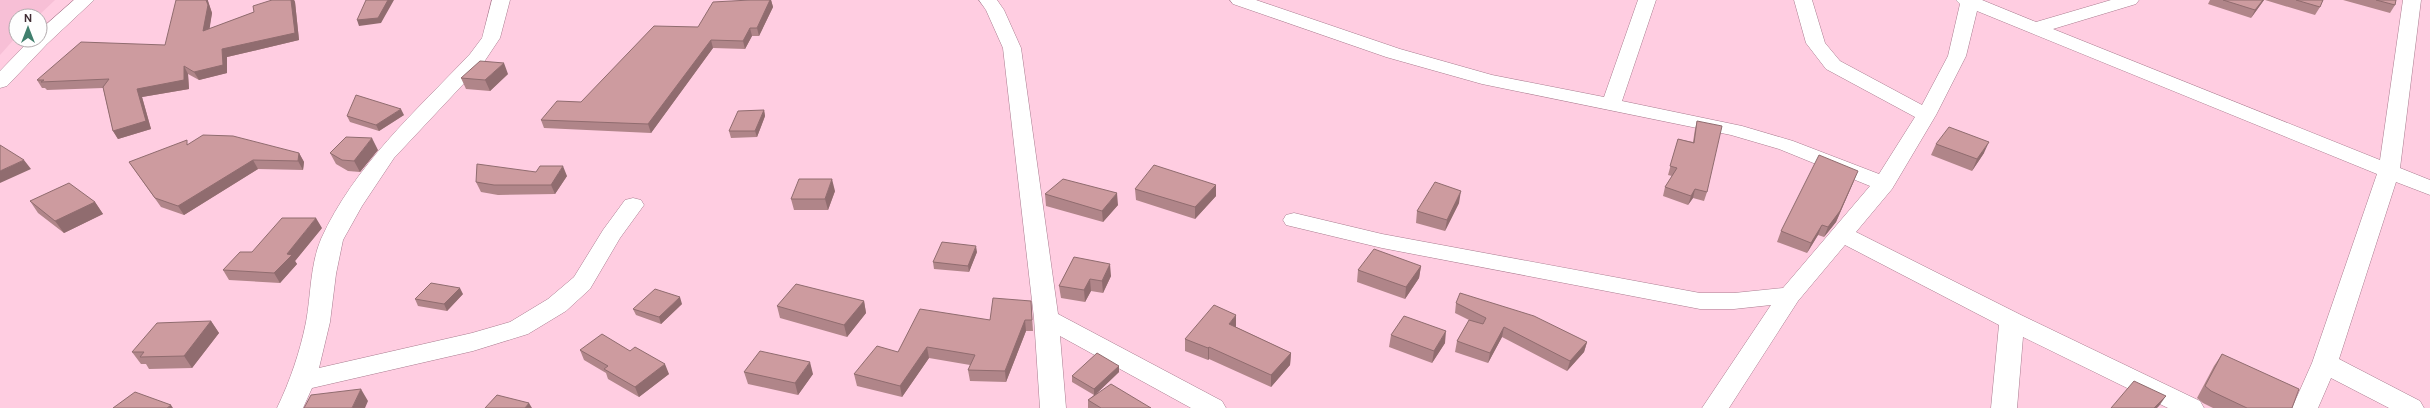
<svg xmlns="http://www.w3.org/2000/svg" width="2430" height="408" font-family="'DM Sans',sans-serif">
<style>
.built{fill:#f7bfd6}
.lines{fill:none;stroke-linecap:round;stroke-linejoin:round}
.minor-casing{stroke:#a97c8f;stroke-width:1}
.minor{fill:#fff;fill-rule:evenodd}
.wall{fill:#b08589}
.shaded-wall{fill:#906c6f}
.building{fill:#cd9b9f;stroke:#906c6f}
</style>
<rect width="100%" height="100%" fill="#ffcde1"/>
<path class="built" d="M0 0H55L38 16H16V37L0 55Z"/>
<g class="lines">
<defs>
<path id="minor" d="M74 0H94L47 44 7 86 0 88V71L30 40H40V30Z
M492 0H510L500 38 484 62 394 158 362 206 343 240 336 274 330 322 319 368 472 333 510 322 548 299 574 277 603 230 625 200 633 198 641 200 644 205 620 238 590 289 566 311 528 334 473 351 312 388 303 408H277C290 381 300 352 306 322 311 295 310 265 321 239 354 166 416 111 470 54L482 38Z
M979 0H997L1004 10 1021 48 1058 314 1222 401 1226 408H1191L1060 336 1066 408H1040L1034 318 1003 48 986 10Z
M1230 0H1256L1400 49 1492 75 1604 97 1638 0H1656L1622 101 1742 126 1793 141 1879 174 1915 117 1826 69 1806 43 1794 0H1812L1825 43 1840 61 1922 105 1948 56 1960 4 1956 0H1982L2036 22 2111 0H2139L2136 4 2053 29 2380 160 2403 0H2421L2400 168 2430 180V195L2396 182 2339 359 2420 401 2424 408H2389L2331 378 2318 408H2292L2312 363 2377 174 1977 11 1966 56 1936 115 1892 189 1856 232 2021 315 2200 401 2204 408H2168L2023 337 2017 408H1991L1999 325 1845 245 1798 301 1729 408H1702L1771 305 1734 309H1700L1382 248 1286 225 1283 220 1286 215 1294 213 1382 234 1700 293H1734L1783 288 1870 186 1779 149 1731 135 1482 84 1386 57 1233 4Z"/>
</defs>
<use href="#minor" class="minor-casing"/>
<use href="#minor" class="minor"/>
</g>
<path class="wall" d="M272 0H294L295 2 299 40 227 57V73L199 80 188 74 189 89 142 97 151 129 118 139 113 131 103 88 47 90 45 88H42L37 80 165 45 208 1 212 13 209 29 254 12Z
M750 0H771L773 7 759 36H752L745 49 713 48 651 133 544 128 541 120 581 102 698 27Z
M2210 0H2264L2251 18 2208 4Z
M2265 0H2323L2320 7 2315 15Z
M2343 0H2396L2395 5 2390 13Z
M508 74 490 91 466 89 461 78Z
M764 110 765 116 757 137 731 138 729 131Z
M404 115 379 131 350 122 347 116Z
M1697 121 1707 192 1704 201 1693 198 1688 205 1663 196 1665 187 1672 176 1668 175 1678 139 1693 142 1695 129Z
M189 144 299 153 304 162 303 170 258 169 184 215 161 207 129 162Z
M1936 144 1984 153 1972 171 1931 155Z
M378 150 360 172 348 171 336 164 330 153Z
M536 172 567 176 555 194 498 195 481 192 476 182Z
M1854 181 1836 222 1824 237 1818 235 1807 253 1777 242 1781 231Z
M1135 189 1216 196 1195 219 1136 200Z
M835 191 828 210H794L791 199Z
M1045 194 1118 205 1103 222 1046 206Z
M30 201 95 202 103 214 64 233 38 213Z
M1459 203 1445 231 1416 223 1417 211Z
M322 228 295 261 297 264 280 283 229 280 223 270 252 252Z
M977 252 969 272 934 269 933 262Z
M1074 257 1111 276 1103 293 1091 291 1085 302 1061 298 1059 286Z
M1421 266 1419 278 1405 299 1357 282 1358 270Z
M463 294 447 311 418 306 415 299Z
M864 301 866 313 847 337 780 318 777 306Z
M1031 301 1033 331H1026L1006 382 970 381 968 370 970 365 929 358 902 397 857 386 854 374 898 352 990 320Z
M1456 303 1587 342 1584 352 1567 371 1502 337 1488 363 1455 352 1457 341 1469 320 1455 313Z
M682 304 661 324 636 315 633 309Z
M211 321 219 333 192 368 149 369 146 364H141L132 352Z
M1236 327 1291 353 1290 365 1271 387 1209 359 1208 360 1185 351V339Z
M1391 335 1445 343 1432 363 1389 347Z
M580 350 630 351 669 374 639 397 608 379 606 373 584 360Z
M2222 354 2292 408H2213L2203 403 2197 398 2214 366Z
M1119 366V372L1097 393 1151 408H1088V400L1094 395 1072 382V376Z
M744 372 813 374 798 395 748 384Z"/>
<path class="shaded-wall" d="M206 0H208V1L212 13 208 39 203 31Z
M291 0H294L295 2 299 40 227 57V73L199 80 194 72 222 49Z
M388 0H394L381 23 359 26 357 20Z
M770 0H771L773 7 759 36 757 28Z
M2263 0H2264L2251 18 2255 10Z
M750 28 752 36 745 49 743 41Z
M711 40 713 48 651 133 648 124Z
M504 63 508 74 490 91 485 80Z
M184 66 188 74 189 89 142 97 151 129 118 139 113 131 137 89Z
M401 109 404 115 379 131 376 125Z
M764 110 765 116 757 137 755 131Z
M372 138 378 150 360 172 354 161Z
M1989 142 1984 153 1972 171 1977 159Z
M299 153 304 162 303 170 298 161Z
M24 160 31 169 0 183V171Z
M253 160 258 169 184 215 178 206Z
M563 166 567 176 555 194 551 185Z
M1858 171 1836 222 1824 237 1828 227Z
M832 179 835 191 828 210 825 199Z
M1216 185V196L1195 219V207Z
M1695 189 1693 198 1688 205 1691 196Z
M1461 191 1459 203 1445 231 1447 220Z
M1117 193 1118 205 1103 222 1102 211Z
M95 202 103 214 64 233 55 221Z
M316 218 322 228 295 261 297 264 280 283 274 273 287 254Z
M1822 225 1818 235 1807 253 1811 243Z
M976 246 977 252 969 272 968 266Z
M1110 264 1111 276 1103 293 1102 281Z
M1421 266 1419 278 1405 299 1406 287Z
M1090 279 1091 291 1085 302 1084 290Z
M460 288 463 294 447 311 444 304Z
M680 297 682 304 661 324 659 317Z
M864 301 866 313 847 337 844 325Z
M1236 315V327L1229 336V324Z
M1025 320 1026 331 1006 382 1005 371Z
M211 321 219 333 192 368 184 356Z
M1504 327 1502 337 1488 363 1490 353Z
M1446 331 1445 343 1432 363 1434 351Z
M1587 342 1584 352 1567 371 1570 361Z
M927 347 929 358 902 397 900 386Z
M1209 347V359L1208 360V348Z
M1291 353 1290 365 1271 387V375Z
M810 362 813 374 798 395 795 383Z
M665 364 669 374 639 397 635 387Z
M1119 366V372L1094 396V389Z
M361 389 368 401 365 408H352Z
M2166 396 2159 406 2157 408H2154Z
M529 403 532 408H525Z
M171 405 173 408H167Z"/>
<path class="building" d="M176 0H206L208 5 203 31 254 12 253 6 272 0H291L295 33 222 49 223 65 194 72 184 66V80L137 89 146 121 113 131 103 87 109 79 41 82 44 80H37L81 42 165 45Z
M366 0H388L378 18 357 20Z
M750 0H770L757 28H750L743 41 711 40 648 124 541 120 557 101 581 102 654 26 698 27 713 2Z
M2223 0H2263L2255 10Z
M2296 0H2323L2320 7Z
M2376 0H2396L2395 5Z
M480 61 504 63 485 80 461 78Z
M356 95 401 109 376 125 347 116Z
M764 110 755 131H729L738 111Z
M1697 121 1722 126 1707 192 1695 189 1691 196 1665 187 1677 168 1670 166 1678 139 1694 143Z
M1949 127 1989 142 1977 159 1936 144Z
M203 135 233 136 299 153 298 161 253 160 178 206 155 198 129 162 187 140V145Z
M346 137 372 138 354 161 342 160 330 153Z
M0 145 24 160 0 171Z
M1819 155 1858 171 1840 211 1828 227 1822 225 1811 243 1781 231Z
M477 164 536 172 540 166H563L551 185H494L476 182Z
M1154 165 1216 185 1195 207 1135 189Z
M799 179H832L825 199H791Z
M1063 179 1117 193 1102 211 1045 194Z
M1435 182 1461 191 1447 220 1417 211Z
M69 183 95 202 55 221 30 201Z
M282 218H316L287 254 292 255 274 273 223 270 240 252H252Z
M942 242 976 246 968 266 933 262Z
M1374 249 1421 266 1406 287 1358 270Z
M1074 257 1110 264 1102 281 1090 279 1084 290 1059 286Z
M431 283 460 288 444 304 415 299Z
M796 284 864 301 844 325 777 306Z
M655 289 680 297 659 317 633 309Z
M1460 293 1534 316 1587 342 1570 361 1504 327 1490 353 1457 341 1469 320 1483 324 1486 318 1456 303Z
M993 298 1031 301 1032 320H1025L1005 371 968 370 975 355 927 347 900 386 854 374 877 346 898 352 920 309 990 320Z
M1214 305 1236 315 1229 324 1291 353 1271 375 1209 347 1208 348 1185 339Z
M1404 316 1446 331 1434 351 1391 335Z
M211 321 184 356 140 357 144 352H132L157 323Z
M602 334 630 351 635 347 665 364 635 387 604 369 608 366 580 350Z
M760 351 810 362 795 383 744 372Z
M1097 353 1119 366 1094 389 1072 376Z
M2222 354 2299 389 2292 408H2247L2211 391 2205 386Z
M2134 381 2166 396 2154 408H2111Z
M1111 384 1151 408H1101L1088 400Z
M361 389 352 408H304L311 395Z
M135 392 171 405 167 408H113Z
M497 395 529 403 525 408H485Z"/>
<g transform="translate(28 28)"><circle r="19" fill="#fefefe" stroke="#b2aaad"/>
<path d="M0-3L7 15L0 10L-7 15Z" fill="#407f6d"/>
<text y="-6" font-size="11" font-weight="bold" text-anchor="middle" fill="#3f2c33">N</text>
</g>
</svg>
